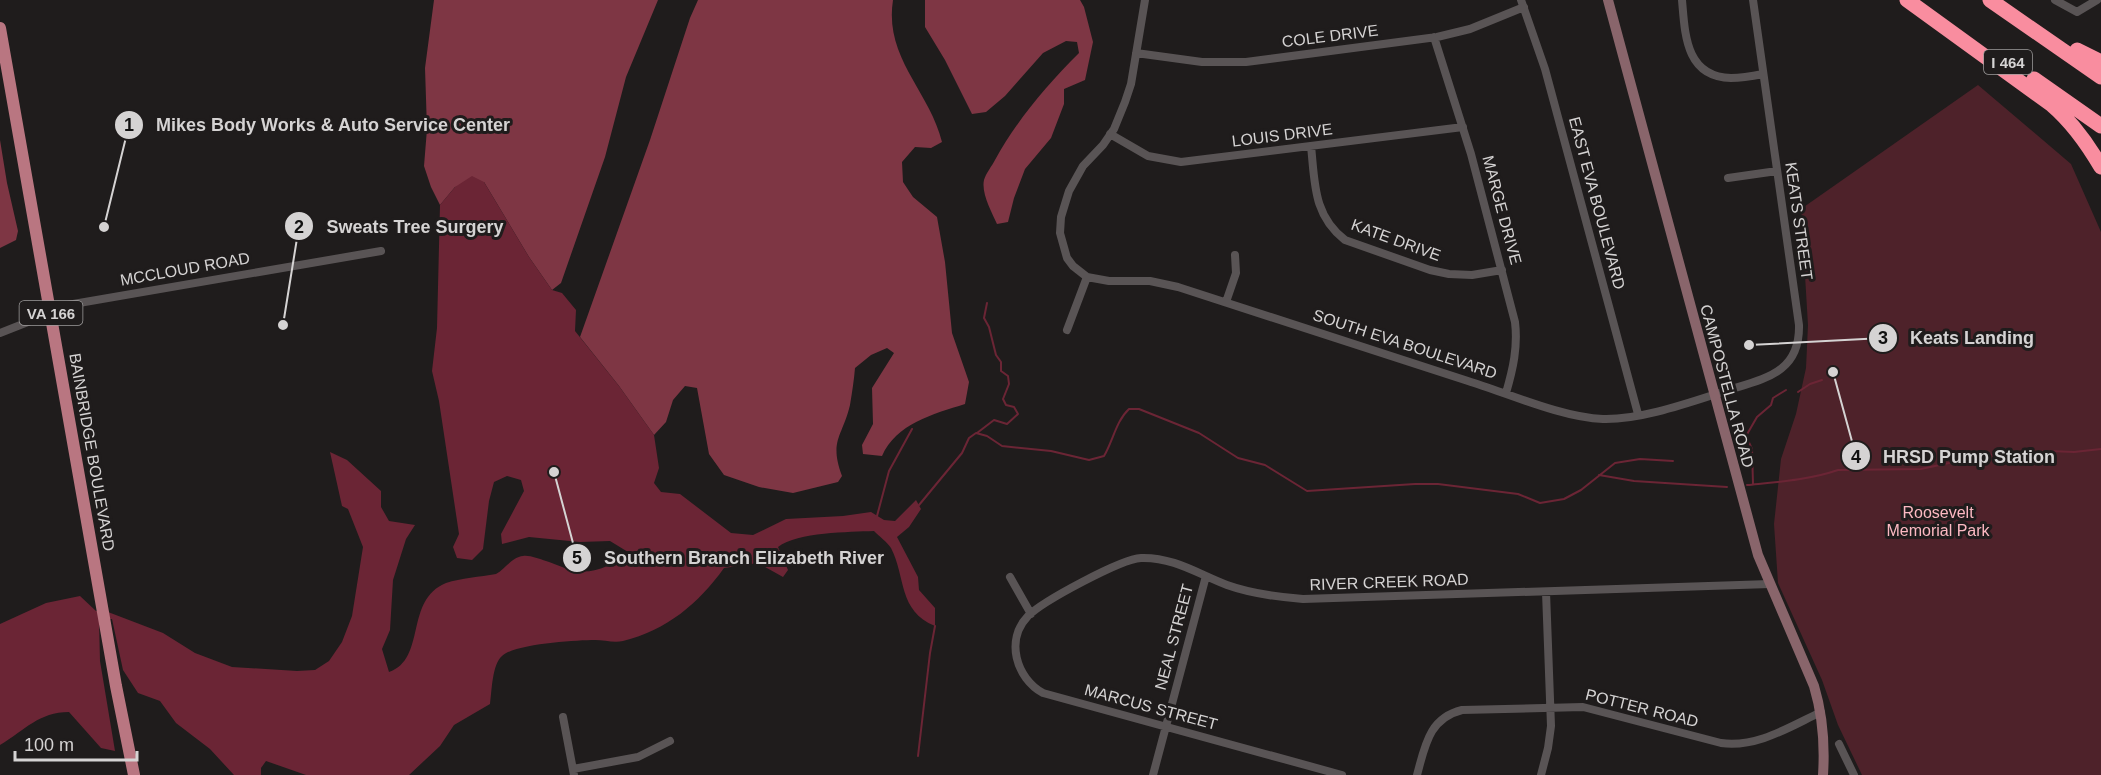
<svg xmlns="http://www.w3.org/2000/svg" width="2101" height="775" font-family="Arial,sans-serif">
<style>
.green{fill:#4e222a}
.forest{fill:#7e3644}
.water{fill:#6b2535}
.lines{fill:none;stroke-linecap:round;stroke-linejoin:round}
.stream{stroke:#6b2535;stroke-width:2}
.street{stroke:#595455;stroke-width:8}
.secondary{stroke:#89656b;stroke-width:10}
.primary{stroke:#b97681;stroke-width:12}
.highway{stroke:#f98d9f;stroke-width:15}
.labels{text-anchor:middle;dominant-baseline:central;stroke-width:6;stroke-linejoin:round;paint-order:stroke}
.shield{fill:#1f1c1c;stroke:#9e9c9c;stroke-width:1.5}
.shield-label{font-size:15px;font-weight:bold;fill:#d5d3d3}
.street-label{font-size:16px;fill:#d5d3d3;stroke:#1f1c1c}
.park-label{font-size:16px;fill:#fcb9c2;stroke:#1f1c1c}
.leader{fill:none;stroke:#d5d3d3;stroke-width:2}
.callout-dot{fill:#d5d3d3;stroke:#1f1c1c;stroke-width:2}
.mark-label{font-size:18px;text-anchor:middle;font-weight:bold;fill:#111}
.callout-label{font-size:18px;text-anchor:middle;font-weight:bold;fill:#d5d3d3;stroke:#1f1c1c;stroke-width:6;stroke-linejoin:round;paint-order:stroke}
</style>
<rect width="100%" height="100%" fill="#1f1c1c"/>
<path class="green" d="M1978 85 2071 164 2101 232V775H1862L1838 725 1822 680 1778 583 1774 524 1781 459 1796 414 1806 368 1808 325 1801 209Z"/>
<path class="forest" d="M434 0H658L626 77 605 157 561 283 552 290 529 257 484 182 455 187 440 205 431 187 424 166 427 129 425 68Z
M698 0H893C884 58 929 90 942 142L931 148 915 147 902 162 903 182 913 197 937 217 945 262 952 333 969 382 965 404C933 414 896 424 882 456L863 454 862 445 873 424 872 388 894 353 887 348 871 355 855 368C854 380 852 393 850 405 842 438 829 440 842 476L838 482 793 493 759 487 724 475 709 454 697 388 685 386 673 400 666 422 654 435 619 386 580 337 650 140 690 18Z
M925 0H1080L1084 7 1093 42 1085 80 1064 89V104L1051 138 1025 169 1014 198 1008 222 997 224C992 213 981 193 984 180 986 173 992 166 995 160 1017 120 1047 85 1079 53L1077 42 1066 41 1043 53 1005 96 986 112 972 114 945 60 925 27Z
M0 140 7 183 18 231 16 240 0 248Z"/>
<path class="water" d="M472 176 484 182 529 257 552 290 562 293 576 310 575 331 619 386 654 435 659 468 654 483 661 492 680 494 731 533 753 535 786 519 843 516 871 512 884 520 895 521 916 500 921 509 909 527 897 537 918 577 919 590 935 608V626C898 611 906 577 891 548 887 542 879 536 874 531 849 532 798 532 778 547L788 570 783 577 758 563 724 568C698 604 667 630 623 641 614 643 604 640 595 640 576 640 514 644 502 656 492 665 492 690 490 704L454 725 440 746 409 775H306L266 761 261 768V775H234L210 749 176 723 160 701 138 693 123 670 112 619 99 620 100 661 115 751 101 748 69 712C39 712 25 730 0 745V624L46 603 80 596 96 611 108 612 163 633 195 653 232 667 297 671 315 670 329 661 342 642 352 616 363 547 348 509 342 506 330 452 347 460 381 491V507L389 521 415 525 406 539 393 580 390 630 382 649 389 672C427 659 404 600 446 583 461 578 480 577 496 574 505 569 512 557 523 556 530 555 539 559 546 561 556 564 567 570 577 571 594 574 616 564 628 552L610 541 580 542 529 537 502 544 501 534 524 491 521 480 507 476 494 482 489 501 483 549 472 560 457 558 453 547 459 534 439 401 432 371 437 328 440 205 455 187Z"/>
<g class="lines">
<path class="stream" d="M1798 392 1810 384 1822 380
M977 433 994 420 1007 424 1018 414 1014 407 1006 405 1003 399 1009 384 1008 376 1001 371V362L996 355 989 327 984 318 987 303
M1599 475 1634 481 1727 487
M1753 484 1752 449 1746 436 1757 417 1771 405 1773 398 1786 390
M1747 485C1777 482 1809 480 1838 470L1921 469 1986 455 2050 451 2074 452 2101 449
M919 505 962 453 969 438 976 433 987 436 1002 446 1051 451 1089 460 1104 456C1113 441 1116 421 1129 409H1139L1199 433 1238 458 1265 465 1307 491 1415 484H1438L1518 494 1540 503 1564 499 1581 490 1615 463 1640 459 1673 461
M877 516 889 471 912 429
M918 756 930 653 935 626"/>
<path class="street" d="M1145 0 1131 84 1125 102 1114 129 1103 145 1083 166 1069 191 1061 217 1060 233 1067 258 1073 266 1087 277 1109 281H1150L1178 287C1275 318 1372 349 1468 381 1507 393 1563 418 1603 419 1644 420 1696 400 1735 388 1771 377 1800 369 1799 325L1753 0
M1521 0 1545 69 1638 414
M1682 0C1685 33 1685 77 1731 78 1742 78 1753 76 1763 74
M2055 0 2077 12 2097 0
M1434 37 1471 154 1515 322C1518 347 1513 369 1506 393
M1136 53 1202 62H1246L1437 37 1470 29 1524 7
M1110 134 1148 156 1181 162 1463 127
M1311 146C1315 183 1313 215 1345 240L1430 270 1449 274 1472 275 1502 270
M1728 178 1777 171
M1226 302 1236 273 1235 255
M1067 330 1087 277
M0 333 38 318 50 308 381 251
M1010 577 1031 614
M563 717 574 775
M1839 744 1854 775
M573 769 638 757 670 741
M1153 775 1206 576
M1342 775 1043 693C1016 678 1005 640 1028 616 1043 601 1121 559 1141 558 1174 557 1198 574 1227 585 1252 594 1277 597 1303 599L1770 584
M1417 775C1425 746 1429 718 1462 710L1583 707 1721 743C1757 748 1789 727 1821 712
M1541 775 1548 748 1551 726 1546 592"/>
<path class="secondary" d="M1608 0 1758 555 1814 686C1823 716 1825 744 1823 775"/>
<path class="primary" d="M0 28 116 686 134 775"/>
<path class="highway" d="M1907 0 2052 105C2073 123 2087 143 2101 167
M1990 0 2101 77
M2077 50 2101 62
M2034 79 2101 126"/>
</g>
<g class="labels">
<g class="shield">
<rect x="1984" y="50" width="48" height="24" rx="4.5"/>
<rect x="19.5" y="301" width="63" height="24" rx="4.5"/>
</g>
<g class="shield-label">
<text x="2008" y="62">I 464</text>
<text x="51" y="313">VA 166</text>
</g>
<g class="street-label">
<text transform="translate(1330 36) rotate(-7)">COLE DRIVE</text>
<text transform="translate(1282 135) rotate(-7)">LOUIS DRIVE</text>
<text transform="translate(1597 203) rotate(75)">EAST EVA BOULEVARD</text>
<text transform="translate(1502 210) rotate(75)">MARGE DRIVE</text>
<text transform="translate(1799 221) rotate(82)">KEATS STREET</text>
<text transform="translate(1396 240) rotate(20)">KATE DRIVE</text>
<text transform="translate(185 269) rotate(-10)">MCCLOUD ROAD</text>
<text transform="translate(1405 344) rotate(18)">SOUTH EVA BOULEVARD</text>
<text transform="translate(1727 386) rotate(75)">CAMPOSTELLA ROAD</text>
<text transform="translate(92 452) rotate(80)">BAINBRIDGE BOULEVARD</text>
<text transform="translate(1389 582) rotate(-2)">RIVER CREEK ROAD</text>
<text transform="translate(1174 637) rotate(-75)">NEAL STREET</text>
<text transform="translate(1151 707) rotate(15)">MARCUS STREET</text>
<text transform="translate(1642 708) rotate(14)">POTTER ROAD</text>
</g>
<g class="park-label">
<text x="1938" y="512">Roosevelt<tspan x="1938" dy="18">Memorial Park</tspan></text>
</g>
</g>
<path class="leader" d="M104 227L129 125M283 325L299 226M1749 345L1883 338M1833 372L1856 456M554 472L577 558"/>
<g class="callout-dot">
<circle cx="104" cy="227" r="6"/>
<circle cx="283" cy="325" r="6"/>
<circle cx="1749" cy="345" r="6"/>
<circle cx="1833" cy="372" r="6"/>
<circle cx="554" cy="472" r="6"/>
<circle cx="129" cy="125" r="15"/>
<circle cx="299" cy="226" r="15"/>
<circle cx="1883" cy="338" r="15"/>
<circle cx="1856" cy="456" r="15"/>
<circle cx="577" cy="558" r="15"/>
</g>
<g class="mark-label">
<text x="129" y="131">1</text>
<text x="299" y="233">2</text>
<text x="1883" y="344">3</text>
<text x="1856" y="463">4</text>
<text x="577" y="564">5</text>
</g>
<g class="callout-label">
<text x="333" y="131">Mikes Body Works &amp; Auto Service Center</text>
<text x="415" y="233">Sweats Tree Surgery</text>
<text x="1972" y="344">Keats Landing</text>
<text x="1969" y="463">HRSD Pump Station</text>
<text x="744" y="564">Southern Branch Elizabeth River</text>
</g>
<path d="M15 751v9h122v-9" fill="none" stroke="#d5d3d3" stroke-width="3"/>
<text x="24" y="751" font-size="18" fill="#d5d3d3" stroke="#1f1c1c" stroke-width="4.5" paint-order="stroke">100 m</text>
</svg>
